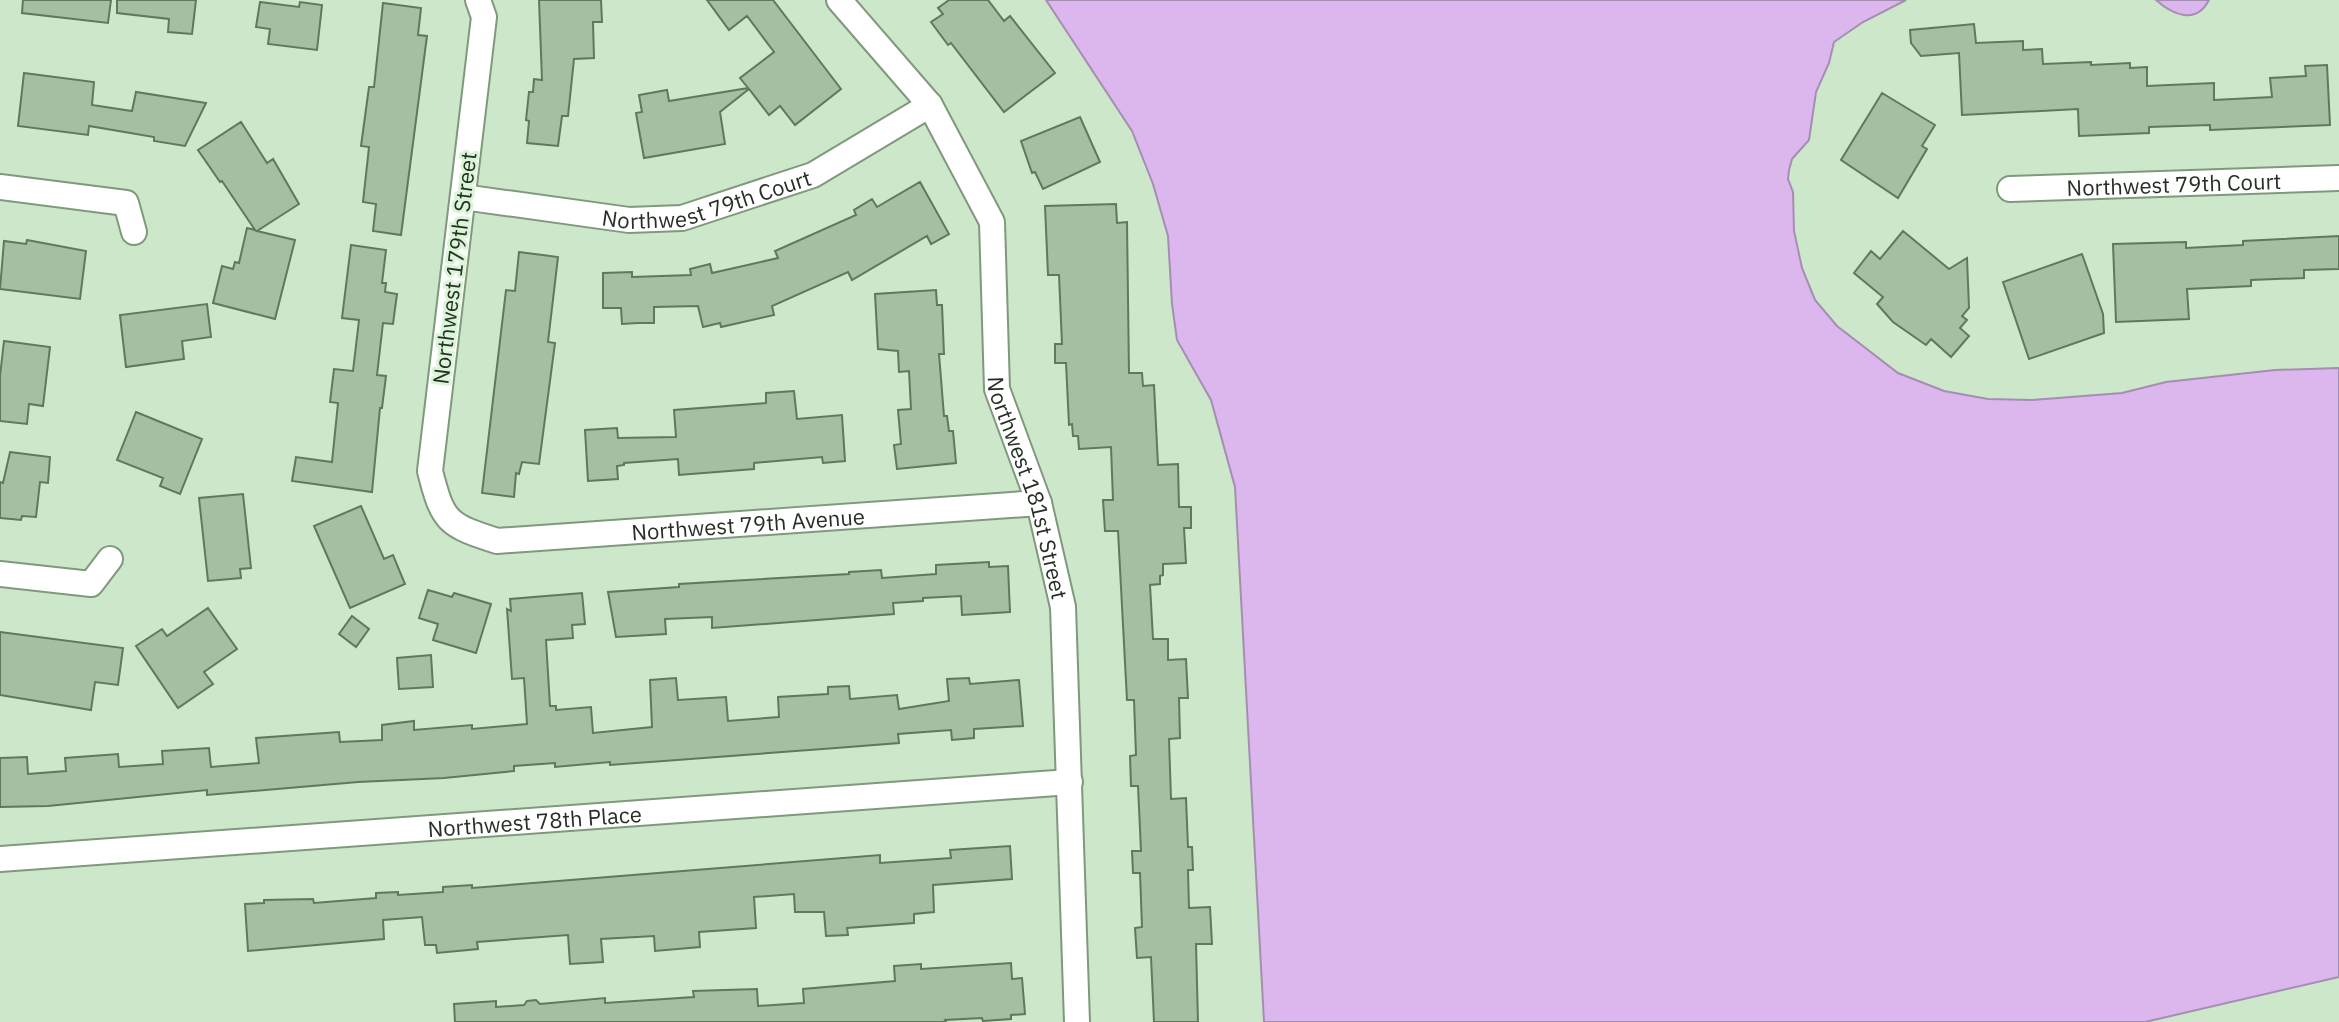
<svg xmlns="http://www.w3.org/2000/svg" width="2339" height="1022" font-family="'IBM Plex Sans',sans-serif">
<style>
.water{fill:#dbb7ed;stroke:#a48eb1;stroke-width:2}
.building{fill:#a5bfa2;stroke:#60785e;stroke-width:2}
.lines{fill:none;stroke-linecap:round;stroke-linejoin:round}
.street-casing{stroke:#80997d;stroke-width:28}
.street{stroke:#fff;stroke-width:24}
.labels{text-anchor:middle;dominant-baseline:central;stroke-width:6;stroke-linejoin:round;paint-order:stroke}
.street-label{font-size:22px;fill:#252f24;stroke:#daf5d7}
</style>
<rect width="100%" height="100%" fill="#cde7ca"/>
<path class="water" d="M1046 0H1906L1863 22 1834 42 1829 63 1816 92 1809 140 1792 159 1789 170 1788 179 1793 192 1794 231 1802 268 1815 300 1837 326 1898 373 1944 391 1988 399 2032 400 2122 393 2166 382 2275 370 2339 368V977L2145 1022H1264L1235 487 1211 400 1177 340 1172 304 1168 236 1153 184 1132 131Z
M2156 0H2209C2196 25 2173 15 2156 0Z"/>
<path class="building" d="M23 0H111L108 23 22 13Z
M117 0H196L192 34 168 32 169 19 117 13Z
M539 0H601L602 22H593L594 58 574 59 568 116H562L558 146 527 143 529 121 526 120 529 92H533L534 79 542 80Z
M707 0H773L841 89 795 125 780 106 769 115 749 89 720 112 725 144 644 158 636 113 642 112 639 95 667 90 669 101 748 88 740 78 774 52 747 16 729 30Z
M949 0H988L1004 21 1010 16 1055 73 1004 112 951 43 948 45 931 22 943 14 938 8Z
M260 2 299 7 300 2 322 5 317 50 268 44 270 29 256 27Z
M383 3 421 8 418 35 427 36 401 235 373 231 376 204 363 202 369 147 361 146 369 87H374Z
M1974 24 1976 43 2023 41V50L2042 49 2043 64 2091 62V65L2130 63V68L2147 67V86L2214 83V100L2272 97 2270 78 2306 76 2305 66 2327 65 2330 125 2210 130V125L2149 127V133L2079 136 2078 109 1962 115 1959 53 1921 56 1911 43 1910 30Z
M24 73 94 82 92 105 132 111 136 92 206 103 185 146 154 141V137L89 126 88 135 18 126Z
M1882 93 1935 125 1922 146 1927 149 1898 198 1841 160Z
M1080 117 1100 162 1043 189 1035 172 1032 173 1021 141Z
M241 122 267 163 273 159 299 204 257 231 295 240 275 319 213 303 222 266 233 269 235 262 239 263 247 228 255 230 222 181 220 182 198 150Z
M920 182 949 234 931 244 927 236 852 280 848 272 772 306 774 315 721 327 720 323 703 327 698 306 654 307V323H638L622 324 621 308H603V273L632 272V277L691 275 690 269 710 264 712 273 778 258 775 251 856 215 854 210 872 199 877 207Z
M1116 204 1117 223 1127 222 1129 373H1142L1143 386 1154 385 1158 465 1178 464 1179 507H1191V528H1184L1186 563 1163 564V575L1160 576V584L1150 585 1153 639H1168V660L1186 659 1188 698H1179L1180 738 1169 739 1171 799 1186 798 1188 847H1192L1193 870H1188L1189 908 1210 907 1212 944H1196L1198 1022H1154L1151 957 1137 958 1135 928 1142 927 1140 873H1133L1132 851H1141L1138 786H1131L1130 756 1136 755 1134 700H1127L1118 531H1105L1103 500H1113L1111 447 1079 449 1078 436H1073L1072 424 1069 425 1066 363H1055V344H1062L1059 275H1048L1045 206Z
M1903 231 1949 269 1967 258 1969 308 1962 316 1967 320 1960 328 1969 336 1951 357 1931 339 1926 345 1893 322 1877 304 1883 297 1854 273 1871 251 1880 259Z
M2339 236V269L2304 270V278L2251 280V286L2187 289 2189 319 2116 322 2113 244 2186 242V248L2243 245V241Z
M27 240 86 251 80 299 0 289 4 241 26 244Z
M351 245 386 250 382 283H386L385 292 397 294 393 324 383 323 377 375 386 376 382 408H380L372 492 292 481 296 457 332 462 338 403 330 402 334 369 353 371 359 320 342 318Z
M519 252 558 257 548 342 555 343 539 464 522 462 519 474 516 473 514 497 482 493 506 290 515 291Z
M2082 254 2103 314 2104 333 2029 359 2003 282Z
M936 290 937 305H942L944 354H939L944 416H947L949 431H953L956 463 897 469 894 445 901 444 898 410 911 409 909 371 899 372 898 351 878 349 875 294Z
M207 304 211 337 182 341 184 359 126 367 120 315Z
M4 341 50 347 43 406 29 404 27 424 0 421V376Z
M794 391 797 419 842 415 845 461 823 463 822 457 754 463V469L679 475 678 459 624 463V465L617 466 618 479 588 481 585 430 617 428 618 438 676 437 674 410 766 403V393Z
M136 412 202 439 180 494 160 486 163 478 117 460Z
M10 452 50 457 48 483 40 482 36 517 22 516 21 520 0 518V482L3 483Z
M243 494 251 568 240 569 241 578 208 581 199 498Z
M361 506 384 559 393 555 405 584 350 608 314 526Z
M989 562V567L1008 566 1010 612 962 615 961 596 923 598V601L893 603 894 614 712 628V617L665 619 666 634 616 637 608 592 679 587V584L849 574V572L881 570 882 578 936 574V565Z
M428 590 452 597 454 593 491 604 476 653 433 640 438 624 419 618Z
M582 593 585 624 572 625 573 638 546 640 550 706H556V710L591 707 593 733 652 727 650 680 676 678 678 700 726 697 728 721 779 717 778 697 828 694V687L849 686 850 699 897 695 899 709 949 701 947 679 969 678 970 684 1019 680 1023 726 974 729V738L952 740 951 730 898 734 899 743 836 748 610 765V762L555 767V763L514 766V771L444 778 358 782 207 795V790L48 806 0 807V758L27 757 28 774 66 771 65 758 118 754 119 767 163 764 162 751 209 748 211 767 259 763 256 738 339 732 340 742 382 740V725L414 721V730L472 725V729L527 724 524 678 512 679 507 609 511 611 510 599Z
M208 608 237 649 204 672 213 684 178 708 136 646 162 629 167 636Z
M352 616 369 629 356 647 339 634Z
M0 632 123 648 118 685 95 682 91 710 0 695Z
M431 655 433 687 399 689 397 658Z
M1010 846 1012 879 933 885 934 912 914 914V923L847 928 848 935 826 936 824 912H795L794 894 754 897 756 928 699 932 700 947 655 951 654 936 601 939 603 962 570 964 568 935 477 942 478 949 437 953 436 945H425L422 917 383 920 384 939 248 951 245 904 264 903V900L313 899 314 903 376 898V893L398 892V895L443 892V887L472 885V888L880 855V863L951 858 950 850Z
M1011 963 1012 979 1022 978 1025 1014 1011 1015V1019L983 1021 982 1018 945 1020 946 1022H455L454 1004 496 1001V1007L524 1005 527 1001 536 1000 540 1004 605 998V1003L694 997 693 991 757 989 758 1006 804 1003 803 989 895 981 894 966 921 964V969Z"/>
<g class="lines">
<defs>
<g id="street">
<path id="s1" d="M478 0 484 17 430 471C443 523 448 525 497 541L1039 503"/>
<path id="s2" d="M839 0 930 105 992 222 997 389 1039 503 1063 607 1077 1022"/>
<path d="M0 187 126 203 134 232"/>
<path id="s3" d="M2010 189 2339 178"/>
<path id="s4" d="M463 197 629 220 682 218 813 175 930 105"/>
<path d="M0 574 91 584 110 559"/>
<path id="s5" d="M0 859 1070 782"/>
</g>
</defs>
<use href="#street" class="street-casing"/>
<use href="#street" class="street"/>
</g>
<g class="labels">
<g class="street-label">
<text stroke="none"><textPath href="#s3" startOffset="164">Northwest 79th Court</textPath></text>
<text stroke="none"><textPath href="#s4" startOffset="248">Northwest 79th Court</textPath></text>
<text transform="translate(454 268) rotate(-83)">Northwest 179th Street</text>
<text stroke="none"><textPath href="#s2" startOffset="542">Northwest 181st Street</textPath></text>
<text stroke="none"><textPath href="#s1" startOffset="832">Northwest 79th Avenue</textPath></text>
<text stroke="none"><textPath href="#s5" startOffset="536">Northwest 78th Place</textPath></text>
</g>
</g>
</svg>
